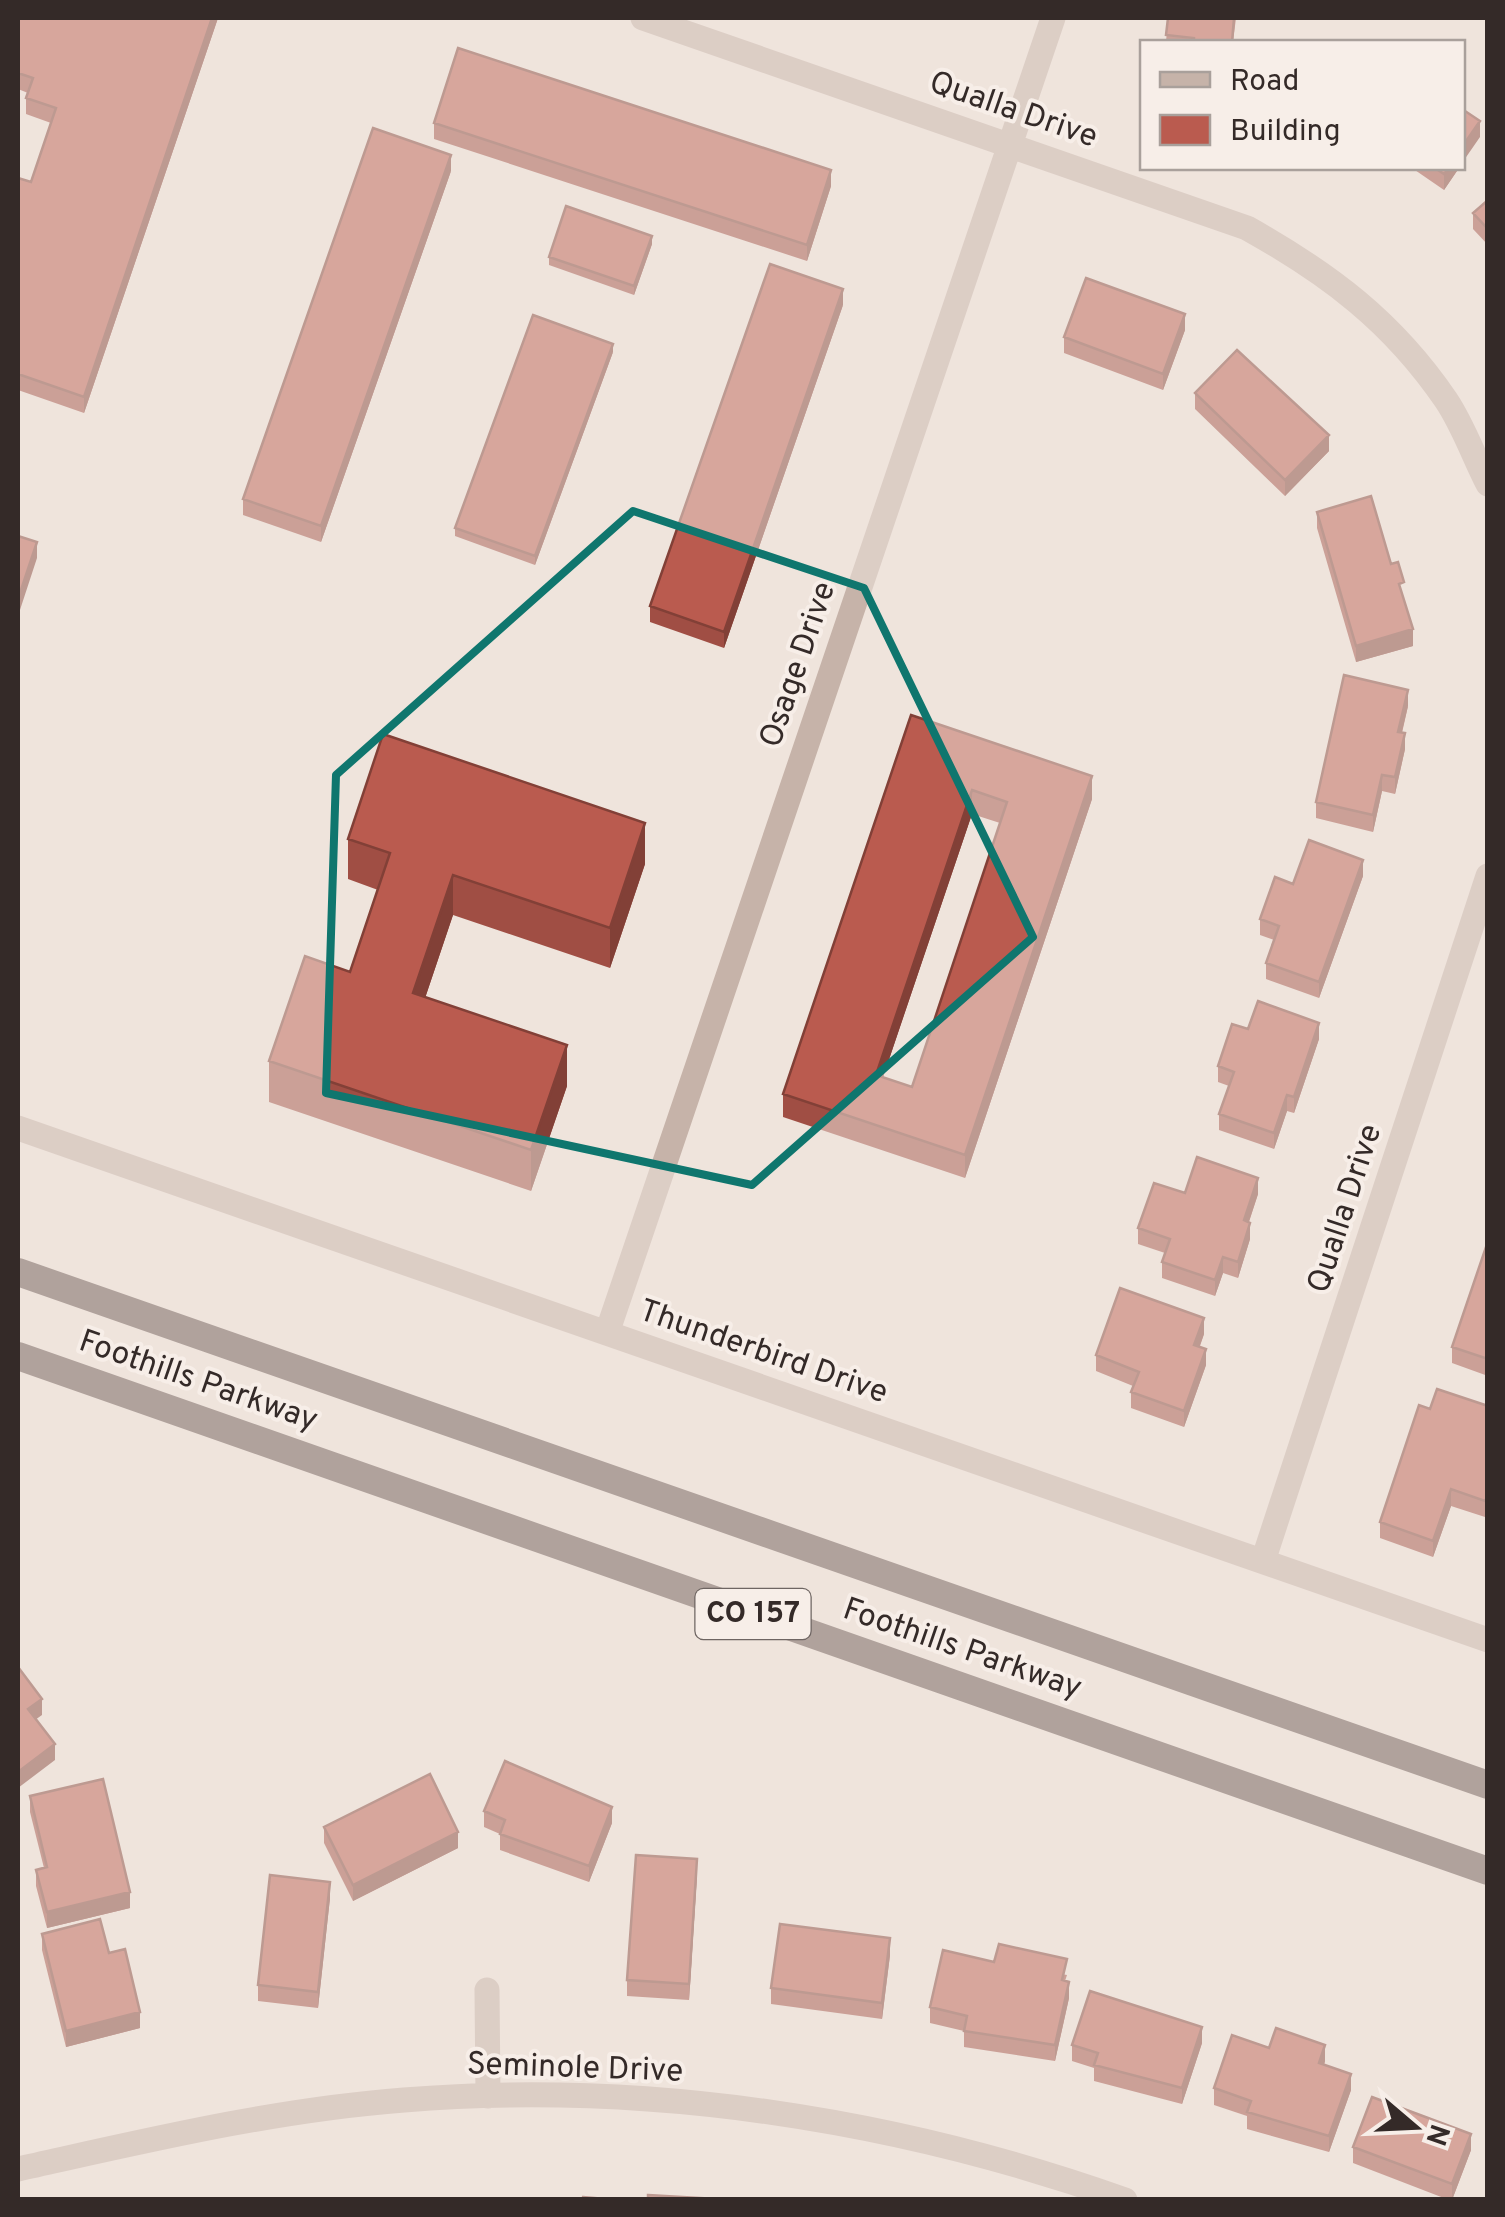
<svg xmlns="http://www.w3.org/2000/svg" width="1505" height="2217" font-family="Overpass,sans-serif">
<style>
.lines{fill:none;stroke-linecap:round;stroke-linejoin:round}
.minor{stroke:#c6b3a9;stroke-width:25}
.trunk{stroke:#64524e;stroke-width:28}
.wall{fill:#a04e44;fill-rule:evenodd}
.shaded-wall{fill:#824037}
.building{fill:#ba5b4f;stroke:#824037;stroke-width:2.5;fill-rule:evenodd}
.marked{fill:none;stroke:#0f766e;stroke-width:8;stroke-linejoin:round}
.labels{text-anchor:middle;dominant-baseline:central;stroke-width:8;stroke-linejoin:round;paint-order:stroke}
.shield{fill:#f7eee8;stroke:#6e6562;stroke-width:2.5}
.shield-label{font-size:30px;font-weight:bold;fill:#342a28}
.street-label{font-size:32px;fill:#342a28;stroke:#f7eee8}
</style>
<rect width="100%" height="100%" fill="#efe4dc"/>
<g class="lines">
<path class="minor" d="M643 18 1247 228C1329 274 1392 321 1446 400 1463 425 1474 457 1488 484
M18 1128 1488 1640
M607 1333 1053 18
M1263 1561 1488 876
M487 1990 488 2096
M18 2169C145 2141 273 2110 404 2100 647 2080 897 2119 1125 2200"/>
<path class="trunk" d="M18 1272 1488 1785
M18 1356 1488 1871"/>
</g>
<path class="wall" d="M18 18H218L84 413 18 390V178L31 182 51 123 26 114V98L28 93 18 89Z
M1168 18H1236L1233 42H1166Z
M434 123 831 186 807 261 434 139Z
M1412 168H1459L1444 190Z
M451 171 321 542 243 515V499Z
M1488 200V245L1473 229V213Z
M652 244 634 295 549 265V257Z
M843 305 724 648 650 622V606Z
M1185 330 1163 390 1064 353V337Z
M613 352 535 565 455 536V528Z
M1195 393 1329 451 1285 496 1195 409Z
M1317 512 1391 564 1403 598 1413 646 1356 662 1317 528Z
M1408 706 1402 733 1405 749 1395 794 1382 791 1373 832 1316 818V802Z
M911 715 1092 799 965 1178 783 1117V1094ZM972 814 1000 823 912 1087 883 1077Z
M348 839 645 864 610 968 453 915 425 998 567 1086 531 1191 269 1102V1061L350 972 378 890 348 879Z
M1363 876 1319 998 1266 979V963L1274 940 1260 935V919L1293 884Z
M1248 1029 1319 1039 1294 1113 1287 1111 1274 1149 1219 1130V1114L1229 1086 1218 1082V1066Z
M1185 1193 1258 1194 1249 1222 1250 1239 1238 1278 1223 1273 1215 1296 1162 1278V1262L1165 1253 1138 1244V1228Z
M1488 1248V1376L1452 1363V1347Z
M1204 1334 1200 1346 1206 1365 1184 1427 1131 1408V1392L1133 1386 1096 1371V1355Z
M1488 1406 1485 1517 1451 1506 1433 1557 1380 1538V1522L1430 1409Z
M30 1796 130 1908 47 1928 36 1886V1870L44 1868 30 1812Z
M484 1811 612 1823 589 1882 500 1850V1834L484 1827Z
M324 1827 458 1848 353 1901 324 1843Z
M697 1875 689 2000 627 1996V1980Z
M330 1898 318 2008 258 2001V1985Z
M42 1934 109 1953 140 2028 66 2047 42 1950Z
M890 1955 882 2019 771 2004V1988Z
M994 1962 1067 1975 1065 1981 1069 1998 1055 2061 964 2047V2031L930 2023V2007Z
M1202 2043 1182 2104 1094 2081V2068L1072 2061V2045Z
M1269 2048 1325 2061 1324 2065 1351 2090 1329 2152 1247 2129V2116L1214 2105V2088Z
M1353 2147 1471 2150 1452 2200H1449L1353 2163Z"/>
<path class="shaded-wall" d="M212 18H218L84 413V397Z
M1480 121V137L1462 163V147Z
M451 155V171L321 542V526Z
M1449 168H1459L1444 190V174Z
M831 170V186L807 261V245Z
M652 236V244L634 295V286Z
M843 289V305L724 648V632Z
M1185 314V330L1163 390V374Z
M613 344V352L535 565V556Z
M1329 435V451L1285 496V480Z
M37 542V558L18 616V599Z
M1413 629V646L1356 662V646Z
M1408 690V706L1398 748V732Z
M1405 733V749L1395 794V777Z
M1382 775V791L1373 832V815Z
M1092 776V799L965 1178V1155Z
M972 790V814L876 1098V1075Z
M645 823V864L610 968V928Z
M1363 860V876L1319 998V982Z
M453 875V915L413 1034V993Z
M1319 1023V1039L1294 1113V1097Z
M567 1045V1086L531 1191V1150Z
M1287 1095V1111L1274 1149V1133Z
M1258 1178V1194L1244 1236V1220Z
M1250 1223V1239L1238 1278V1262Z
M1223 1257V1273L1215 1296V1280Z
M1204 1318V1334L1194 1361V1345Z
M1206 1349V1365L1184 1427V1411Z
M1451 1489V1506L1433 1557V1541Z
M42 1699V1715L28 1725V1709Z
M55 1744V1760L18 1788V1772Z
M612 1807V1823L589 1882V1866Z
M458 1832V1848L353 1901V1885Z
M697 1859V1875L689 2000V1984Z
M330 1882V1898L318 2008V1992Z
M130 1892V1908L47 1928V1912Z
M890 1938V1955L882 2019V2003Z
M1069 1982V1998L1055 2061V2045Z
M140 2012V2028L66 2047V2031Z
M1202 2027V2043L1182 2104V2088Z
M1325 2045V2061L1319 2080V2063Z
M1351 2074V2090L1329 2152V2136Z
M1471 2134V2150L1452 2200V2184Z"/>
<path class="building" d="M18 18H212L84 397 18 374V178L31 182 56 108 26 98 33 78 18 73Z
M1168 18H1234L1232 42H1194V38L1166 35Z
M458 48 831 170 807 245 434 123Z
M1462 109 1480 121 1462 147Z
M373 128 451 155 321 526 243 499Z
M1435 168H1449L1444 174Z
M1488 200V229L1473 213Z
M566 206 652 236 634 286 549 257Z
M770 264 843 289 724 632 650 606Z
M1086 278 1185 314 1163 374 1064 337Z
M533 315 613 344 535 556 455 528Z
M1237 350 1329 435 1285 480 1195 393Z
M1371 496 1391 564 1398 562 1404 582 1399 584 1413 629 1356 646 1317 512Z
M18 536 37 542 18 599Z
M1344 675 1408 690 1398 732 1405 733 1395 777 1382 775 1373 815 1316 802Z
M911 715 1092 776 965 1155 783 1094ZM972 790 1007 802 912 1087 876 1075Z
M383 734 645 823 610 928 453 875 413 993 567 1045 531 1150 269 1061 305 956 350 972 390 853 348 839Z
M1309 840 1363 860 1319 982 1266 963 1279 926 1260 919 1275 877 1293 884Z
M1258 1001 1319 1023 1294 1097 1287 1095 1274 1133 1219 1114 1234 1072 1218 1066 1232 1024 1248 1029Z
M1197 1157 1258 1178 1244 1220 1250 1223 1238 1262 1223 1257 1215 1280 1162 1262 1170 1239 1138 1228 1154 1183 1185 1193Z
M1486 1247 1488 1248V1359L1452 1347Z
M1120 1288 1204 1318 1194 1345 1206 1349 1184 1411 1131 1392 1139 1372 1096 1355Z
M1437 1389 1488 1406V1495L1485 1501 1451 1489 1433 1541 1380 1522 1419 1405 1430 1409Z
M18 1667 42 1699 28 1709 55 1744 18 1772Z
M505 1761 612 1807 589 1866 500 1834 505 1820 484 1811Z
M430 1774 458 1832 353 1885 324 1827Z
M103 1779 130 1892 47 1912 36 1870 47 1867 30 1796Z
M636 1855 697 1859 689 1984 627 1980Z
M270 1875 330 1882 318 1992 258 1985Z
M100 1919 109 1953 125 1949 140 2012 66 2031 42 1934Z
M780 1924 890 1938 882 2003 771 1988Z
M999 1944 1067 1959 1062 1980 1069 1982 1055 2045 964 2031 967 2016 930 2007 943 1950 994 1962Z
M1090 1991 1202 2027 1182 2088 1094 2065 1098 2053 1072 2045Z
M1276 2028 1325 2045 1319 2063 1351 2074 1329 2136 1247 2112 1251 2101 1214 2088 1232 2035 1269 2048Z
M1372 2097 1471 2134 1452 2184 1353 2147Z
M648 2195 716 2199V2200H648Z
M583 2197 617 2200H582Z"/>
<path d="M0 0H1505V2217H0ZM633 511 864 588 1033 937 752 1185 326 1093 336 775Z" fill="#efe4dc" fill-opacity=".55" fill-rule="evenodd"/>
<path class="marked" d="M633 511 864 588 1033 937 752 1185 326 1093 336 775Z"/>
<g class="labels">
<rect class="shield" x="695.5" y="1589" width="115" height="50" rx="8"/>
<g class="shield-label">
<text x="753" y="1614">CO 157</text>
</g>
<g class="street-label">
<text transform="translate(1013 111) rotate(19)">Qualla Drive</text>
<text transform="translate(799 665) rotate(-71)">Osage Drive</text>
<text transform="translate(1346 1209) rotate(-72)">Qualla Drive</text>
<text transform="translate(763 1353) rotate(19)">Thunderbird Drive</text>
<text transform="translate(198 1382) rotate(19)">Foothills Parkway</text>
<text transform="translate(962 1650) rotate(19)">Foothills Parkway</text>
<text transform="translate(575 2069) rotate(2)">Seminole Drive</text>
</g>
</g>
<rect width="1505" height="2217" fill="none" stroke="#342a28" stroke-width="40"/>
<rect x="1140" y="40" width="325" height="130" fill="#f7eee8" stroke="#a9a09b" stroke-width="2.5"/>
<rect x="1160" y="72" width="50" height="15" fill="#c6b3a9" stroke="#a9a09b" stroke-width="2.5"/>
<text x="1230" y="90" font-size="30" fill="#342a28">Road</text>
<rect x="1160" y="115" width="50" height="30" fill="#ba5b4f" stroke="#a9a09b" stroke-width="2.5"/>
<text x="1230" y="140" font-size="30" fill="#342a28">Building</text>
<g transform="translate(1415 2127) rotate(109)" stroke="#f7eee8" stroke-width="8" paint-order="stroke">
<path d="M0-8L18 38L0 25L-18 38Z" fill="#342a28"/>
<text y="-15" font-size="28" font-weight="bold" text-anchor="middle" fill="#342a28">N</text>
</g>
</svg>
